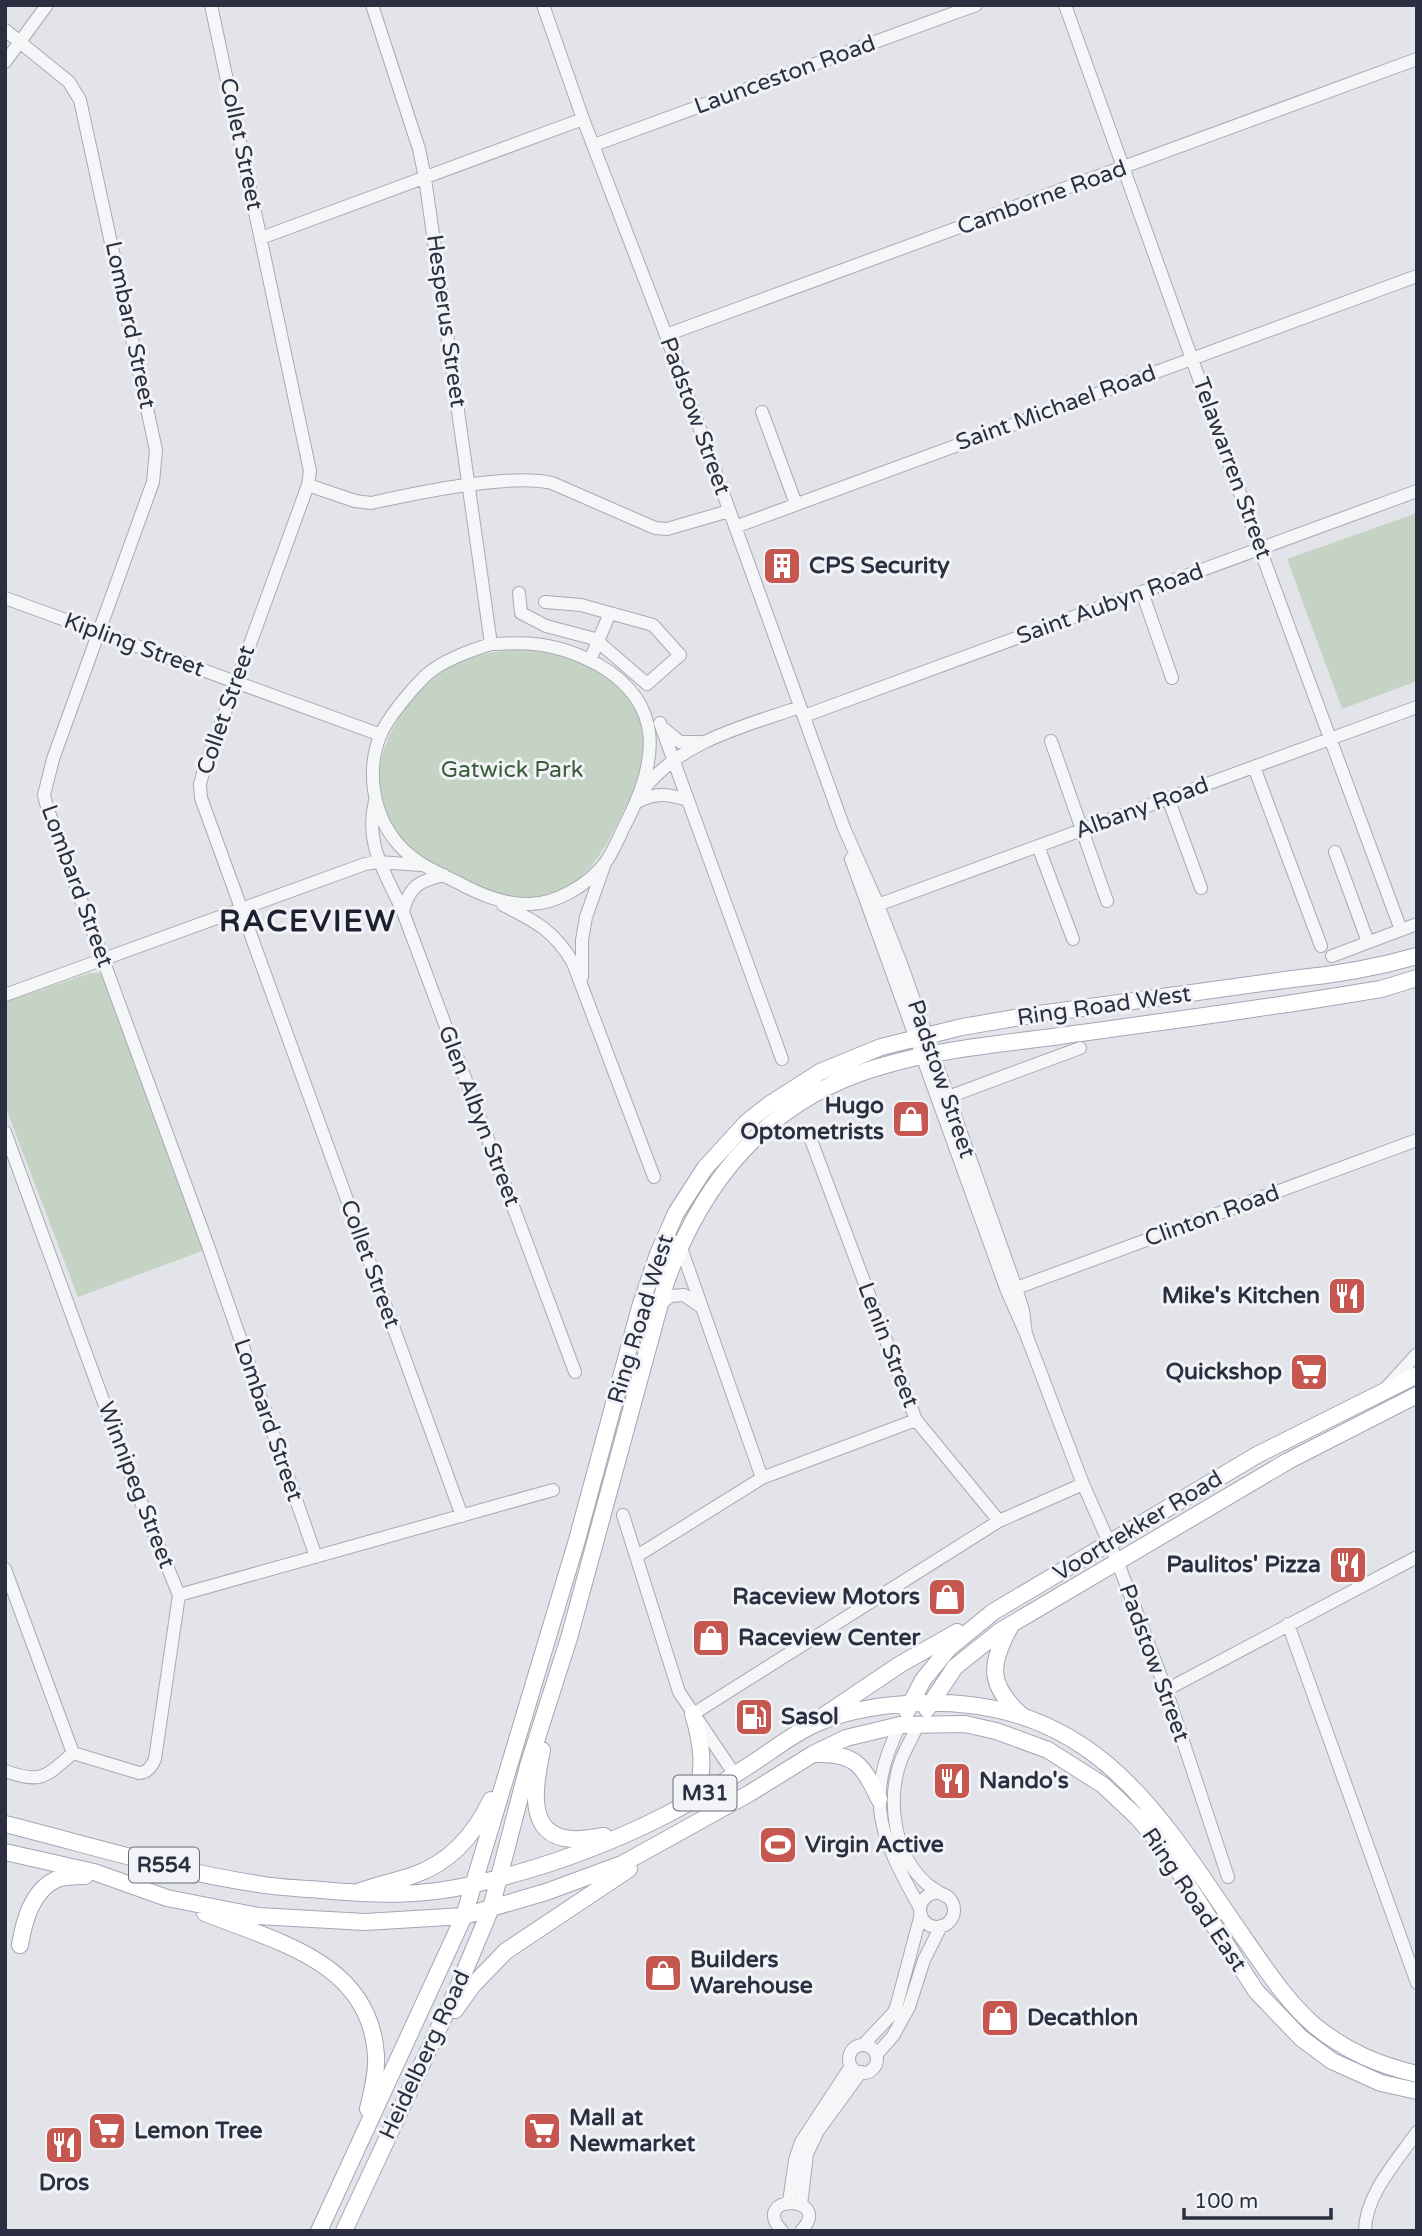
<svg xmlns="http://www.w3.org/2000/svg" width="1422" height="2236" font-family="'Varela Round',sans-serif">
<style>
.green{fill:#c5d3c4}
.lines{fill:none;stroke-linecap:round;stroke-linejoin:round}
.minor-casing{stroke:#a8aab4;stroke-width:14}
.major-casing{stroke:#a3a6b5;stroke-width:18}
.minor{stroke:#f5f6f8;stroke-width:12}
.major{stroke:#fff;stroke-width:16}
.labels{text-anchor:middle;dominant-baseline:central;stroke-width:6;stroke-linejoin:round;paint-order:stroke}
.shield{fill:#f2f3f7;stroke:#676a78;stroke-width:2}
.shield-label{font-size:21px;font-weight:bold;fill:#2c2f41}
.street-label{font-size:23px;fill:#2c2f41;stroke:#f2f3f7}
.poi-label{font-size:23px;font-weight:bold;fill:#2c2f41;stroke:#f2f3f7;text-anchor:start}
.park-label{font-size:23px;fill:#3a5c3a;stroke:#f2f3f7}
.district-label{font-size:30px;font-weight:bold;letter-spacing:2px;fill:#1e2032;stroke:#f2f3f7}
</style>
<rect width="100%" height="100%" fill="#e3e4ea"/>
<path class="green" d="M1417 513V681L1342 709 1287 559Z
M531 649C584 658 639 677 645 739 646 751 646 764 642 776 637 789 628 801 622 814 602 855 579 900 524 897 499 896 477 884 454 874 441 867 424 861 412 851 396 837 382 813 379 792 373 742 415 683 458 663 481 652 505 650 531 649Z
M90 973H100L106 977 205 1250 78 1297 5 1106V1002Z"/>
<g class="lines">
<defs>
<path id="minor" d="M211 5 310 471 308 485 203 773 200 784 201 798 462 1516
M372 5 419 149 425 178 491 644
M543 5 583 119 666 335 844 828 878 905 902 966 1016 1288 1023 1310 1026 1334
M1065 5 1260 549 1401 930
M5 30 69 82 80 100 156 450 153 482 53 759 44 795 47 807 207 1243 316 1557
M5 62 47 5
M594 145 976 5
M261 238 583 119
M666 335 1417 59
M762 412 796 504
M308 485 355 501 371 503C416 493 509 473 552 483L655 528 667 529 729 511
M735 527 1417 276
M1142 592 1172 678
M519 593 521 613 546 626 595 639 647 684 680 655 653 625 581 605 545 602
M5 598 381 735
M491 644C505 644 520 642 534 644 557 646 579 654 599 665 665 704 658 760 627 821 620 834 614 851 605 863 588 885 555 905 527 904 502 904 479 894 457 882 436 872 415 863 399 845 373 816 366 772 380 736 388 717 411 690 425 676 443 660 469 651 491 644Z
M590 660 610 613
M804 716 1417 491
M660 723 782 1059
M664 729 680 742H700
M1051 741 1107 901
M1254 767 1321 946
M644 789C681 741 745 726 800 707
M1168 798 1201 888
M375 801C364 845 386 873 403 912L575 1372
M637 802C656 792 668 794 688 800
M1038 846 1073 939
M1335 852 1368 942
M851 859 1007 1291 1026 1334 1083 1484 1118 1563 1166 1690 1228 1877
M503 905C535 921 555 931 573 963L654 1177
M872 907 1417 707
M403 912C409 886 419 881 444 875
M1332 956 1417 924
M582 977V940L586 917 604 866
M5 995 365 864 378 862 421 865
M948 1097 1080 1048
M5 1132 134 1485 179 1595 155 1759C152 1766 148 1773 139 1773L73 1753
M811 1140 916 1420 999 1521
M665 1236 680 1245 762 1478
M1011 1290 1417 1140
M659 1305 671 1296 684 1295 700 1306
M1387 1387 1417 1354
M623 1515 679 1692 735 1775
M637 1556 762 1478 916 1420
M5 1569 73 1753
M179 1595 553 1490
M1288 1624 1417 1983
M1166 1690 1417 1557
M693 1714 999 1521 1083 1484
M919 1723C913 1736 905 1749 900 1763 887 1802 894 1855 927 1884 932 1888 939 1892 945 1896
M900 1725C862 1802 882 1839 920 1908
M5 1771C42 1784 45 1777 73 1753
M920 1910a17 17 0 1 1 34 0a17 17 0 1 1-34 0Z
M864 2044 894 2012 897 2004 921 1914
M849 2059a14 14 0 1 1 28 0a14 14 0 1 1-28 0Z
M876 2055 893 2036 909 2007 924 1960 941 1926
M789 2202 795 2160 801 2142 851 2066
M801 2205 807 2154 818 2131 861 2072
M782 2231C748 2193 835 2195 801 2231
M1365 2231C1365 2195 1397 2161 1417 2132"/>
<path id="major" d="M1010 1627C990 1664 987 1684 1021 1715
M927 1709 955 1667 1000 1631 1288 1461 1417 1395
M907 1711 923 1680 949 1648 993 1612 1257 1455 1417 1375
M693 1714C702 1744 705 1768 696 1798
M822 1717 899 1665 957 1632
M542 1750C536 1781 523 1836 572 1839 582 1840 594 1837 604 1836
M817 1754C856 1753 863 1766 879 1799
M5 1824C89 1845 172 1871 258 1884 279 1888 301 1888 322 1890 378 1895 420 1897 475 1884 540 1869 607 1845 666 1815 697 1799 727 1780 756 1761 774 1749 792 1735 811 1726 854 1705 923 1699 970 1705 1111 1721 1171 1833 1244 1938 1265 1968 1287 2002 1315 2026 1346 2051 1378 2065 1417 2074
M5 1852 94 1872 167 1898 258 1916 365 1922 464 1916 546 1892 622 1864 750 1793 813 1754 846 1738 900 1725 965 1724 996 1731 1048 1750 1103 1785 1138 1818 1166 1851 1256 1991 1301 2038 1332 2061 1381 2083 1417 2091
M361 1891C379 1884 397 1881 414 1875 451 1862 475 1834 491 1800
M205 1913C277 1942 370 1962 376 2055 377 2073 372 2092 368 2109
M20 1945C24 1921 32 1890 57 1879 66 1876 76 1876 85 1876
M455 2010 473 1985 506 1951 629 1869
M319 2231 464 1916 577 1540 640 1307 658 1254 676 1213 705 1168 747 1122 770 1104 820 1072 881 1047 962 1027 1032 1015 1292 979C1335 975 1375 968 1417 956
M344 2231 458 1987 491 1908 528 1766 569 1638 666 1282C704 1177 772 1097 882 1066 939 1049 1001 1044 1060 1036 1153 1023 1246 1011 1338 996L1381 989 1417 978"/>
</defs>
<use href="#minor" class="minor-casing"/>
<use href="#major" class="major-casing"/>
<use href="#minor" class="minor"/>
<use href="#major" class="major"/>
</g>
<defs>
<symbol id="building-square" viewBox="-11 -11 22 22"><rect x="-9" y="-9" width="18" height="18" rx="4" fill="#c65750" stroke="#f2f3f7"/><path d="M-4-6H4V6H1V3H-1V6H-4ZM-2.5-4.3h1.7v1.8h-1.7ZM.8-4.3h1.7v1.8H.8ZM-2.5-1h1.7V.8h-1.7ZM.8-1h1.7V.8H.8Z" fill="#fff"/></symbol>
<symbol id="shop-square" viewBox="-11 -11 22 22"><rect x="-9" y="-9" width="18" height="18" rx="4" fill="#c65750" stroke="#f2f3f7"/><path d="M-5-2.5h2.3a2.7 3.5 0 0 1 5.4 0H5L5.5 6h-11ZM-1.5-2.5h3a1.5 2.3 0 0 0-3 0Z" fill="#fff"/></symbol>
<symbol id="restaurant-square" viewBox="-11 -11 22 22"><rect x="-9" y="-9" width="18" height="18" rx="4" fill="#c65750" stroke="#f2f3f7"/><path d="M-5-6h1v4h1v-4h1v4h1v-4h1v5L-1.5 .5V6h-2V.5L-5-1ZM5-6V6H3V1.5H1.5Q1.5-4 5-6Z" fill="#fff"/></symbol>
<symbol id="supermarket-square" viewBox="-11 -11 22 22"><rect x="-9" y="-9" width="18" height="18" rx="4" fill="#c65750" stroke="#f2f3f7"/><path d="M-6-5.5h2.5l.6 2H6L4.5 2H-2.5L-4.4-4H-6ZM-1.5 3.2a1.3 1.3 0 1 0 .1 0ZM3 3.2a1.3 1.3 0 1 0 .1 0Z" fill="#fff"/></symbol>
<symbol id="fuel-square" viewBox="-11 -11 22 22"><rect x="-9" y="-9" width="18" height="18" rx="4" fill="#c65750" stroke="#f2f3f7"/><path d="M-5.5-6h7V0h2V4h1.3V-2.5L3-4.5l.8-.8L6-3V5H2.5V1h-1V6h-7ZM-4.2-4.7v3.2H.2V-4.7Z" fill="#fff"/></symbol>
<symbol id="stadium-square" viewBox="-11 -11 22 22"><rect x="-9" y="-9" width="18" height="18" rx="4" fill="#c65750" stroke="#f2f3f7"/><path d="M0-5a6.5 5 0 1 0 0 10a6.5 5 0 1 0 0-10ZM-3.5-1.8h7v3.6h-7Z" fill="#fff"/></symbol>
</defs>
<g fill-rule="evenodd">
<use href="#building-square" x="760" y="544" width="44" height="44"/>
<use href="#shop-square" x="889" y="1097" width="44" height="44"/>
<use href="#restaurant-square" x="1325" y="1274" width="44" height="44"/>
<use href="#supermarket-square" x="1287" y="1350" width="44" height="44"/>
<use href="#restaurant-square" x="1326" y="1543" width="44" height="44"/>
<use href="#shop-square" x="925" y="1575" width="44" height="44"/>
<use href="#shop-square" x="689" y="1616" width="44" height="44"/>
<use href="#fuel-square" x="732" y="1695" width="44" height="44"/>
<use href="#restaurant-square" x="930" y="1759" width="44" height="44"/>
<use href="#stadium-square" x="756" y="1823" width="44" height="44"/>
<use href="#shop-square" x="641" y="1951" width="44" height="44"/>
<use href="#shop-square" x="978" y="1996" width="44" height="44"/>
<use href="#supermarket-square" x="85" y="2109" width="44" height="44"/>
<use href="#supermarket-square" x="520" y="2109" width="44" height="44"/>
<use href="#restaurant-square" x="42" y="2123" width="44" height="44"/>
</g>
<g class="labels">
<g class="shield">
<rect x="673.5" y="1775.5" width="63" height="35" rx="5"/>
<rect x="129" y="1847.5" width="70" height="35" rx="5"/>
</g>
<g class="shield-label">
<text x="705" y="1793">M31</text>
<text x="164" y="1865">R554</text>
</g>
<g class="street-label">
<text transform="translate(785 75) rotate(-20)">Launceston Road</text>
<text transform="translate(241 144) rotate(78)">Collet Street</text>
<text transform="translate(1042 198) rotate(-20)">Camborne Road</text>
<text transform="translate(446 321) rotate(82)">Hesperus Street</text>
<text transform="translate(130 325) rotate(78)">Lombard Street</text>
<text transform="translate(1056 408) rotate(-20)">Saint Michael Road</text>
<text transform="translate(695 416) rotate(70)">Padstow Street</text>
<text transform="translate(1232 468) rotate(70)">Telawarren Street</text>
<text transform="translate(1110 604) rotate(-20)">Saint Aubyn Road</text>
<text transform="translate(134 645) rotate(20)">Kipling Street</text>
<text transform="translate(226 710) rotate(-71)">Collet Street</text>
<text transform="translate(1142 808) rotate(-20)">Albany Road</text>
<text transform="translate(77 886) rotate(70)">Lombard Street</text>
<text transform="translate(1104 1006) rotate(-8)">Ring Road West</text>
<text transform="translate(941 1079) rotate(71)">Padstow Street</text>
<text transform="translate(479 1116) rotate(69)">Glen Albyn Street</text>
<text transform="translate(1212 1216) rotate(-20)">Clinton Road</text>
<text transform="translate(370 1264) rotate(70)">Collet Street</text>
<text transform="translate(641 1319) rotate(-73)">Ring Road West</text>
<text transform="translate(888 1345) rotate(69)">Lenin Street</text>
<text transform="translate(268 1420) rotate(71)">Lombard Street</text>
<text transform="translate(136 1485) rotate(69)">Winnipeg Street</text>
<text transform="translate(1138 1526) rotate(-31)">Voortrekker Road</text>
<text transform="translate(1154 1663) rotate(70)">Padstow Street</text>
<text transform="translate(1194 1900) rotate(56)">Ring Road East</text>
<text transform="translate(425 2055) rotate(-65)">Heidelberg Road</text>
</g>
<g class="poi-label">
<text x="809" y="566">CPS Security</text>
<text x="884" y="1106" text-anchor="end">Hugo<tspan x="884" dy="26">Optometrists</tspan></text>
<text x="1320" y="1296" text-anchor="end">Mike's Kitchen</text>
<text x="1282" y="1372" text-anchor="end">Quickshop</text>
<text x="1321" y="1565" text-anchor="end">Paulitos' Pizza</text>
<text x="920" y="1597" text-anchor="end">Raceview Motors</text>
<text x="738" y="1638">Raceview Center</text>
<text x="781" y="1717">Sasol</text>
<text x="979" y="1781">Nando's</text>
<text x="805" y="1845">Virgin Active</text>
<text x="690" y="1960">Builders<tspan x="690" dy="26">Warehouse</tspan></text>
<text x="1027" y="2018">Decathlon</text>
<text x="569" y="2118">Mall at<tspan x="569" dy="26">Newmarket</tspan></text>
<text x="134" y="2131">Lemon Tree</text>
<text x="64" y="2183" text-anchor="middle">Dros</text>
</g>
<g class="park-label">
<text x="512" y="770">Gatwick Park</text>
</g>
<g class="district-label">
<text x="308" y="921">RACEVIEW</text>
</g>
</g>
<rect width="1422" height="2236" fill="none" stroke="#2c2f41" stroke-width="14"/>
<path d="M1184 2208v10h147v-10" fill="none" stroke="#2c2f41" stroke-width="3.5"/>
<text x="1194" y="2208" font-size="21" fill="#2c2f41" stroke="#f2f3f7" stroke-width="5" paint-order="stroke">100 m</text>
</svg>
